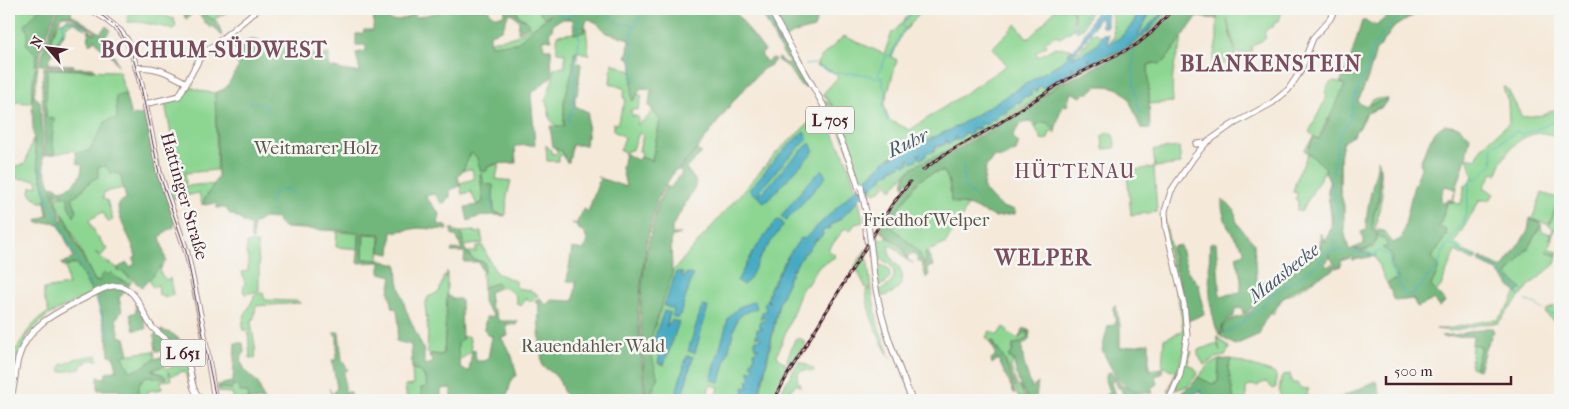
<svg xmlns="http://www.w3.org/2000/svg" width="1569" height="409" font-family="'IM FELL French Canon',serif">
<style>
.green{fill:#8cd692;stroke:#6b7a5e;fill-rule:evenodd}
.forest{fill:#71b77c;stroke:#5e6b54;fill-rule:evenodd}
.water{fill:#44aac3;stroke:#476477}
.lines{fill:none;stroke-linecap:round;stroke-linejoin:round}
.stream{stroke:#44aac3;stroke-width:1}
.major-casing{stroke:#a08482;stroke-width:7}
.major{stroke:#fff;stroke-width:5}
.tram{stroke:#4a1f2b;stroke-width:1}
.rail-casing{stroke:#4a1f2b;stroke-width:3}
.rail{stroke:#f6f6f2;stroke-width:1;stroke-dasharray:4;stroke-linecap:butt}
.major-bridge-casing{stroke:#a08482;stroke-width:7;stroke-linecap:butt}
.major-bridge{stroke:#fff;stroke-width:5}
.labels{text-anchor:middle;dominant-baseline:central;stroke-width:5;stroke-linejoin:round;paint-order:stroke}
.shield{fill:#f6f6f2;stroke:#7e6067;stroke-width:1}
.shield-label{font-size:16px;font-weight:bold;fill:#4a1f2b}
.park-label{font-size:18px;fill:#5e564a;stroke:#f6f6f2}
.street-label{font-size:18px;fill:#4a1f2b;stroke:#f6f6f2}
.water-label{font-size:19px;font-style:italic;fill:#485768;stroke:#f6f6f2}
.quarter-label{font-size:20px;letter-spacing:1px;fill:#7a4d5e;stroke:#f6f6f2}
.district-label{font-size:22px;font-weight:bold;letter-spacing:1px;fill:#7a4d5e;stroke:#f6f6f2}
</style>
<rect width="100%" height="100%" fill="#f6f6f2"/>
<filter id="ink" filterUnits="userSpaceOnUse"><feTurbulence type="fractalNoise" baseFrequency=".02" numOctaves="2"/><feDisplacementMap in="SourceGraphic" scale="10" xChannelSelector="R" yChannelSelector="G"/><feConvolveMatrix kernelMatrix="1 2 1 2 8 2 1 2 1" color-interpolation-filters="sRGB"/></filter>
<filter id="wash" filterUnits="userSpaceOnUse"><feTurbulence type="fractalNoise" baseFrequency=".0096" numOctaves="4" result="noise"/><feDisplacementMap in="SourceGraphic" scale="20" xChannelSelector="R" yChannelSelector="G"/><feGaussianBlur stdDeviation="1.12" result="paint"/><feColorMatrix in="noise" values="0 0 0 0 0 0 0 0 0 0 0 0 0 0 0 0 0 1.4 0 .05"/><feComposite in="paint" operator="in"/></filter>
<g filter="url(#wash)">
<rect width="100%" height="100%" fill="#f5e9d9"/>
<path class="green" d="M20 9H52C42 40 33 69 31 103L9 102V16L13 18 16 12Z
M203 9H224L227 12 213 20 207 16Z
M516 9H536L544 17 552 14 530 30 517 43 489 45 490 41 514 37 529 27 526 20 519 17Z
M914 9H924L901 35 892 57 897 60 884 106 889 120 910 130 1007 65 992 48 1016 24 1028 39 1043 24 1055 9H1072L1074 29 1060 38 1056 35 1045 43 1047 46 1036 52 1038 57 1055 47 1071 49 1068 55 1073 49 1074 50 1063 61 956 127 892 156 886 160 861 183 852 157 824 100 833 106 823 94 838 77 833 72 816 65 821 57 844 36 884 54 892 32 893 33Z
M1073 9H1092L1083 28 1077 32Z
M1111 9H1140C1134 24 1125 36 1110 44L1111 39 1114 38Z
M1152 9H1165L1142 33 1138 35Z
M1167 9H1172L1157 26 1132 47 1077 73 973 138 945 153 916 165 905 174 892 190 885 181 883 183 886 185 876 193 873 191 866 197V191L883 174 892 171 890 168 893 169 899 167 901 162 909 163V158L912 161 919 153 944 145 945 140 954 141V137L955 136 957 141 963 132 979 129 980 122 995 118C1000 111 1004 107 1013 108L1015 102 1020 103 1023 97 1032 90 1036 92 1039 86 1044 88 1072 72V66L1073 65 1074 70 1081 68 1080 62 1082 67 1089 58 1091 63 1102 56 1112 54 1130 45 1149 31Z
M1217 9H1285L1282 11 1279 21 1275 22 1273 27H1270L1264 33 1266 38 1251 47 1252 51 1247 53H1237L1230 32 1227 18C1228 35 1236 49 1237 64H1212L1217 39Z
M1395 9H1423L1405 21 1403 20 1394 27 1379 48 1375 50C1372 69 1364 85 1357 102 1359 106 1365 106 1369 106L1372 100 1384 98 1388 99 1381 108 1367 113 1359 129H1357L1353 136 1345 140 1340 151V193L1343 204V231L1348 250 1330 254 1328 260 1315 276V280L1282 299 1273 314 1266 305 1259 302V297L1266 288 1261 284C1264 282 1268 282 1272 280 1276 278 1279 274 1284 271 1304 262 1323 261 1320 233L1325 241C1337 223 1328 208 1328 189 1328 184 1330 181 1330 177L1325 170 1301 212 1296 209 1298 207V201L1295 199 1298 194 1293 192 1299 171 1304 163 1308 153 1304 150 1314 136 1309 132 1327 96 1325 93 1329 84 1333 81 1348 86 1363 57 1367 40ZM1332 115 1322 134 1332 138 1325 148 1327 149 1322 164 1307 152 1314 136 1318 139 1327 120Z
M141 10 152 11 174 19 176 26 174 29 140 22H127L129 12 140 13Z
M69 18 82 24 95 34 90 31 88 33V28L86 27 85 29 73 22 64 27 66 28 64 34 62 33 57 45 52 49 50 48 52 36 60 21 62 22Z
M586 28 589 55 577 51 574 52 573 68 564 102V126H556L550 119 547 102H545L553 78 554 68 565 67V53L557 52V35L583 32Z
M1096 33 1098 35H1102C1097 48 1083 54 1072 58L1075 51 1079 52 1084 44 1086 45 1091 34Z
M1181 39C1182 50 1177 52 1175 62 1172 75 1172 88 1173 102L1149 104 1148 65 1165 61Z
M612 63 633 72 634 100 638 94 642 96 638 110 631 109 632 116H637L639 118 637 125 647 118 653 110 660 120 652 161 641 157 642 152 639 151 643 135 639 133 633 149 626 152 620 151 625 137 613 131V123L617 124 626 99 623 98 625 89 610 83Z
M47 69 119 71 126 96 117 118 89 151 76 153 74 150 55 154 52 140 54 119 46 117Z
M187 86 205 92 215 93 217 170 185 173 186 184 181 185 165 103C178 101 181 97 187 86Z
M1503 87 1507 88 1522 117 1543 115 1560 107V117L1557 120 1560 124V138C1531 123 1505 146 1497 174L1493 173 1484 187 1494 194 1490 200H1480L1455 242 1464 251 1477 257 1474 261 1455 251 1441 286 1435 293 1431 286 1440 266 1431 258 1446 236V230L1439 227 1448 202 1461 204 1465 185 1473 177 1467 157 1476 159 1482 147 1509 123 1508 102Z
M822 111 846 159 856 189 789 254 778 273 780 274C777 283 774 292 767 299V300L771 302 766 306 768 311 762 314 761 319 764 317 766 320 761 326 764 329 757 330 756 337 759 336 762 339 757 347 759 348 751 363 754 368 752 371 749 370 751 379 748 383 749 388 746 396 740 398 741 400H715L719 387 710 385 706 400H681L693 357 687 356 674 400H647L654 389 649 344 672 272 778 151ZM664 311 669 313 661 365 658 363 662 347 652 344Z
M1044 121 1051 124 1055 131V133L1050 132 1048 139 1042 140 1035 127 1039 123Z
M1108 132C1115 134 1115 141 1115 148L1103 149 1102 136Z
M33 139 39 170 47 197 45 200 49 216 45 218 47 214 45 202H40L30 193 31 187 38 186 37 180 12 178 9 174V168L25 164Z
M546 145 551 150 552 154 558 153 555 148 560 149 564 155 559 156 558 161H547Z
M1179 147 1181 164 1155 167 1153 150Z
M471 153 476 155 487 167 499 164 496 179 511 181 507 196 506 215 494 212 493 186 484 184 480 175 483 202 477 205 471 192 462 194 460 183 474 179 472 169 463 170Z
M1377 159 1380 168 1382 195 1375 230H1372L1374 213 1379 199V168L1377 167Z
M106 166 120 173 124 188 104 192 103 199 107 200 113 220 108 222 103 212 89 220 96 235 107 249 101 256 95 252 105 261 118 268V271H122L132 281 130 284 115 277 101 281H95C85 261 77 243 69 224 65 214 56 209 57 197H55L52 191 59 196H66L77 211 72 198 85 188 98 167Z
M1154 167 1157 212 1131 215 1127 173 1135 170Z
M940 171 945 173C950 182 950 191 951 201L957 204 968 205 961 219 945 244 926 252V264H924L918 251 892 227 891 219 917 183 921 178Z
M207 184 214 185 202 205 199 193 171 199 168 192 187 186Z
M1542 193 1560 199V230L1554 229 1549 249 1558 252 1557 255 1546 251 1557 256 1555 264 1529 286 1498 323 1483 324 1451 331 1436 329C1457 330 1476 320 1497 320L1508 307 1516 293H1518L1506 275 1528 248 1541 225 1542 231 1551 234 1550 239 1553 229 1549 226 1558 201 1549 225 1532 219Z
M859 200 863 222 855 224 850 231 845 228 828 250 835 255V257L818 267 807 285H805L802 289 777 355 779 359 786 364V369L771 400H757L763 381 781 294 787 283 788 277 791 275V271C796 267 797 261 803 257V253L816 240 823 235 822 231 831 228 830 226C840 220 850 210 859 200Z
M1160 214 1164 217 1183 305 1186 327 1184 352 1177 372 1168 392 1176 371 1162 367 1164 339 1183 331 1181 313Z
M878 230 879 231 877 237 883 240 886 236 903 249 907 260 913 263 905 259C900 252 897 247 888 245 889 249 889 253 891 257 893 261 896 263 899 267 909 283 895 295 879 297V290C900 284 899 261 876 259 871 250 872 239 878 230Z
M474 231 475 233 481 232 483 243 464 246 461 232Z
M337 232 359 233V249L336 247Z
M364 234 380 235 379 260 363 259Z
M1377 236 1384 239 1388 246 1383 248 1389 252 1392 258 1391 264 1398 279 1387 283C1383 277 1378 260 1374 256 1371 253 1359 252 1353 249L1365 250 1373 247Z
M247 243H257L259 263V291L245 294 243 290 245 283 242 272 248 271V256L246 255Z
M482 245 496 273 516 281V288L530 290 538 295 531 302 526 298 521 306 517 304 515 294 504 287 499 288 497 283 483 287 482 273 484 272V262L472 259 468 252H476V247Z
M866 249 871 288H866L855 266Z
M76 263 92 293 47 316 27 336 9 400 11 361 14 353 9 350V349H17C28 330 31 324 49 312L44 298V289L68 285 66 267Z
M162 265 160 273 166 280 170 278 173 295 164 298 163 294 159 295 158 284 153 288 149 279Z
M882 265 889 269 890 277 886 283 878 286 876 269Z
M447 271V306L444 352 442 355 427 353 428 329 425 305 428 297 439 292C440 286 443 282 444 276H446Z
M871 289 878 325 890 358C879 338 867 314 866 290Z
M263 293 265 300 297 301 301 303 256 306 254 318 251 321C252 334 257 348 255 359L250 358 248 330H243C241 314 250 309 255 294Z
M1553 306 1560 311V327L1545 313 1549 308 1551 309Z
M1003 327 1008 330 1007 332 1018 339 1022 334 1028 331 1027 338 1019 343 1013 344 1012 352 1008 357 1012 359 1013 363 1011 367 1017 386 1020 387 1024 396 1028 400H1024L1022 397 1019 398C1013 383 1006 354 994 346V342L993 341 990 343 986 337 990 331 998 335Z
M469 336 472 351 460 360 457 355 458 344 462 340V337Z
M1217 336 1221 341 1228 346 1229 348 1225 356 1215 358 1204 365 1198 355V350L1217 343 1220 352Z
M799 338 806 343 787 372 788 362 787 359 795 339Z
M1472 344 1481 346 1475 369 1471 367Z
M186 345 187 352 193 366 194 385 190 386 184 371 171 376 168 371 171 380 161 381 162 389 148 391 147 400H128V397C134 392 142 378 147 376 152 375 159 376 164 375L152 370 165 365 167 369 173 367 170 351H176Z
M154 351 155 358 138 371H130L123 357 124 355Z
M1192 351 1187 364 1194 367 1198 373 1188 386 1175 390 1186 353Z
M97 355 98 360H87L86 363H83L80 369 61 372V365L68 363 75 359Z
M1231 359 1274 373 1276 375V387L1273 389 1266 382 1262 383 1257 386 1249 385 1246 389V400H1234L1228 368Z
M1219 360 1218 382 1212 384 1198 377 1209 364Z
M799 361 814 369 813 372 806 370 799 372 797 380 801 385 800 387 797 384 788 392 792 397 787 400H776Z
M412 368 423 374 427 387 421 388 424 398 430 400H407L405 386 413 385Z
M1290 374 1292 383H1297L1300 388 1309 389 1307 393 1309 400H1282L1279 392 1281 377 1283 375Z
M232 385C242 387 246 391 249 399L234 400 232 393 219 392 218 388 231 389Z"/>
<path class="forest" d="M39 9H56L41 50 38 66 35 65 37 55 26 44 28 33 25 25Z
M58 9H72L71 14 100 33 106 26 111 30 103 39 115 58 118 66 109 51C103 50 98 46 96 40L89 44 88 33 90 31 95 34V31L70 16H62L58 21 48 46 51 52 57 45 61 34H64L49 59V64L74 65V66L40 65 44 48Z
M183 9H203L207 16 218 22 222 36 213 26 211 28C204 24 202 15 195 10L187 19 185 18Z
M443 9H488L493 16H502L505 12 504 9H516L519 17 526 20 529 25 518 32 519 21 513 14 509 13 502 30 490 34V45L517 43 530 30 551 15 544 17 537 9H733L765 51 761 54 766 62 772 58 775 60 771 65 763 69 735 99 702 143 678 170H675L657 200 646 244 641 286 638 314 645 400H570C560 390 564 389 558 379 554 373 548 370 542 366 541 345 537 325 539 304L535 302 539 297 546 305 551 300 574 301 576 282 567 281 572 248 584 250 587 240 584 232 577 228V225L572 223 576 224 584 209 588 212 600 178 597 177 626 187 622 168 625 153 637 160 641 157 652 161 660 120 649 106 651 89 641 88 634 100 632 101C631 87 633 73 631 59L626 57 628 52 629 39 607 33 597 23 589 19 586 21 584 32 574 34 573 19H561L553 24 552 30 549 32 552 40 543 39 544 49H551L552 76 531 94 535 145 515 146 516 163 493 164 492 166 487 167V171H481L476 156 471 153 463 170 458 176 460 186 450 190V197L446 199V202L441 203 435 194 425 196 440 214 438 224 447 226 448 230 419 228 392 232 390 254 380 252 381 234 363 233V259L380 260 392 264H397L398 281 406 310 424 351V365L433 363 432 358 429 357 430 354 442 355 444 352 447 295 453 299H460L461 302 462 340 458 344C457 354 460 360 461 369L469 371 472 351 475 349 476 361H485L488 359 492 335 489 336 484 329 486 317H493V315L483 302V287L498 283 499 288 489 292 491 308 494 309 499 321H518L516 325 506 324 508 336 501 337 512 356 517 376H515L511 382 506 400H451V388L441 389V400H430L421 396V388L427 386C426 376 422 371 412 368L411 345 396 341 399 326 397 309 393 308 389 292 392 276 380 273V262L357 263 360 232 286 228 278 223 277 219 263 218 253 225V240H251V226C243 223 237 216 229 213 227 208 223 207 217 208L216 203 204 205V200L218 177 215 93 226 88 239 66 237 63 236 50 224 40 230 35 234 45 254 39 259 40 258 43C264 44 272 42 278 44 284 46 288 51 293 52 303 54 318 56 329 54V67C341 69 347 72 360 72L356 53 366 51V45H356V34H363L364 30H373L374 14 394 21 409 17 412 11 417 17 438 12 439 10Z
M760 9H820L814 28 795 33 784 39 809 86H806L805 88 798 83 788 67 777 60 778 58 786 64 789 62 778 45Z
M1174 9H1217V19L1197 17 1165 61 1160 64 1153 63 1148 65 1150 129 1141 128C1128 102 1132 85 1097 86L1089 93H1084L1081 97 1071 92 1067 106 1064 105 1060 112 1055 131C1049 122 1043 119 1035 127L1033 123C1021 120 1018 127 1013 136L1015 140 1019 143 1016 151 1001 158 994 156 986 167 983 187C987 193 996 204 1002 207 1006 209 1011 208 1015 210V214L995 217 968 205 951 202C950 192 951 179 943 171 934 171 923 177 917 183L891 219 892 227 918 251 924 264 926 263 925 252 927 251 933 266 927 268 929 275 926 278 922 264 919 262 914 253 908 255V259L906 257 904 248 879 230 903 192 910 183 908 181 904 187C900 167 930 159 944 153L947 155 995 127 1059 85 1133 48 1158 28Z
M1395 9H1423L1394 27 1378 49 1376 50C1371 69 1366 86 1357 102L1364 106 1388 99 1383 106 1365 114C1361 126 1354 136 1343 142L1340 157V191L1344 206V230L1349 250 1364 244 1361 232 1366 230C1366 209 1372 188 1377 167L1379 168V199L1374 213 1372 230H1375L1377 236 1374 245 1365 250 1354 249C1361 253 1368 253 1375 256L1353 260 1352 257 1341 261V266L1336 268 1329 254 1330 258 1324 262 1327 267 1332 264 1335 269C1324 275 1311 280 1299 286 1285 293 1261 319 1260 334L1235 345 1221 337 1222 331 1224 333 1222 329C1226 316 1240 319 1249 313 1254 310 1255 304 1258 299 1252 305 1252 311 1243 314L1242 308 1235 309 1234 316C1223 321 1222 325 1220 336 1207 314 1209 268 1210 243H1216L1220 296 1241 292V279L1236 256 1244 253V249C1232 235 1221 219 1222 200L1228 203 1235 211 1236 220 1241 229 1254 243 1256 277 1258 284C1266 281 1272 277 1279 273 1297 265 1325 261 1321 234L1325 242 1333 225 1328 193 1330 182 1325 172V167L1307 152 1314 136 1319 140 1345 85 1340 83 1349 64 1362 21H1366L1376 26Z
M576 51H578L576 62 581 64 577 95H575V106L588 112 587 138 585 137 586 145H572L569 162H566L563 152 553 147 550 126H564V102L573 68 574 52Z
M38 67 34 96 40 101 44 167 50 186 57 187 59 190C71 189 83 178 82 165L77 163 76 153 89 151 106 121 117 118 116 96 125 94 131 116 145 114 175 222 174 227 168 230 160 237 166 261 142 287C134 282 126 272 118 271L119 267 127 263 130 267 135 264 133 259 136 257C133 239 117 222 118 203L126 199 120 174 110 173 106 166 98 167V177C88 182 81 192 72 198L77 211 74 217 68 205V198L52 190 60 213 61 222 63 221 62 213 68 222 74 240 95 281H100L101 276 105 273 108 275 111 272 115 277 130 284 128 287 116 286 127 290 119 298 122 311 116 319 120 336 125 338 129 354 124 355 123 357 130 371C146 370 148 357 165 357V365L152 370 166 377 165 379 147 376 140 382 138 394 131 395 128 397V400H120L119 390H98V377L105 378 106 373 117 370 115 360 112 355H109L107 334 97 301 76 263 66 267 61 264 74 258 59 225 53 222 38 223 37 220 49 215 45 200 47 196C44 192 44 187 43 182 31 145 31 109 34 71Z
M44 67 94 68V70L47 69 46 117 54 119 52 140 55 154 45 155 42 88Z
M1445 124 1460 127 1470 137 1466 158 1453 200 1456 202H1447L1439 227 1446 230V236L1431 258 1440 266 1431 286 1445 302 1439 307 1433 299 1429 302 1417 307 1413 299 1395 301 1387 283 1398 279 1391 263 1392 258 1389 252 1382 248 1388 246 1384 239 1377 236V230L1384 231 1393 243 1402 238 1413 189 1421 168 1420 162 1431 138 1437 130ZM1445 186 1456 189 1452 200 1448 199 1444 203 1441 202V196Z
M696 150 702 153 686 168 695 180 696 185 672 227V234H681L671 237 672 274 649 344 658 379 646 400 640 314 642 285 646 253 658 203 667 186 670 188 682 173 679 170Z
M480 174H482L484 184 493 185 494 212 505 216C491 214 480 215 468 221L465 207 477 205 483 202Z
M1530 218 1541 223V225L1528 248 1507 275 1522 289 1516 293 1497 271 1478 261 1480 257 1499 267H1503L1528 231Z
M451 229H454L455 232H461L465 249 472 259 484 262 485 266 483 273 479 262H464L465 252H451L452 249 462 250 457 237 452 235Z
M1180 245 1187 270 1199 285 1204 314 1188 321 1172 247Z
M136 303 143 316 146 329 134 330 130 314 136 312 135 304Z
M1115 305 1120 325V348L1149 343V370L1162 368V374L1155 376 1157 384 1151 388 1153 393C1147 394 1143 392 1137 391 1117 386 1111 367 1102 350L1108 326 1116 324 1113 307Z
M1024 328 1030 331 1029 340 1022 346C1022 361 1027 374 1032 388L1038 383 1036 397 1037 400H1028L1019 383 1013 359 1008 357 1013 352V345L1020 343 1027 338 1028 332 1027 331 1018 339Z
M1486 328H1492L1494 331 1485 349 1479 370 1475 369 1481 346 1472 344 1473 336 1442 337 1441 336 1460 334Z
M161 330 173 334 186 345 176 351H156L154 335Z
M333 332H339L342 360 348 370 344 371 345 392H351L352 399 354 400H333L329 388 332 395 337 388 332 360H336V352L337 351V337Z
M993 341 994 342V346C1004 352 1012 378 1014 391L1016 393H1014L998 359 992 364 991 360 995 357V351L990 343Z
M235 343H243L244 353 240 360 246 372 258 383 264 400H246L249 399 246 392H240L239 386 232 385V389L218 388V385L233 382Z
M1227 359H1231L1228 368 1234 400H1204L1201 391 1190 396 1182 397V392L1191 386 1198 377 1212 384 1218 382 1219 360Z
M1111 372 1122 386 1142 394 1143 397 1137 399 1133 394 1118 400 1123 394 1120 387 1118 388 1115 380 1111 382 1116 400H1100L1109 392 1105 380 1107 373Z
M1376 381 1382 400H1335Z"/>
<path class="water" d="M1097 9H1107V27H1102L1101 15 1084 42 1074 53 1072 57C1084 54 1099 47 1102 34H1108V44C1124 38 1134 24 1140 9H1152L1138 34 1139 35 1167 9C1152 31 1129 51 1102 56L1099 60 1092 63 1089 58V64L1082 67 1081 62V68L1074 70 1072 66V72L1044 88 1039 86 1036 92 1032 90 1030 92 1032 93 1031 96 1023 97 1022 101 1015 103 1013 108H1008L1006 113H998L995 120 990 119V123L986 125 980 123 981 128 972 129V134L969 135 964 132V135L957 141 955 136 954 141 948 145 947 140H945L946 143 944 145 936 146 934 151 931 153 928 151 925 157 920 159 919 153 917 160 912 162 909 158 908 164 905 165 901 162V166L891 168V172L884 175 883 179H880L877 184 871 185 873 188 866 191 844 216 830 225 831 228 822 231 823 235 816 240 806 253H803V257L798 262 794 269H792L791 276 788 277C788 286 781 297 778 306 771 338 766 370 757 400H741L740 396 745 395 743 389 744 387H749L747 380 751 379 749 373V370L752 371 754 368 751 363 755 356 754 352 759 348H755V340L761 339 759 336 756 337 757 329H763L759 326V322L766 320 764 317 760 319 762 312 767 311 764 304 766 302 770 301 766 300 769 296 768 294 771 292 769 291 772 284H774L773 283 789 254 801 238 804 239 886 160 956 127 1063 61 1081 41Z
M804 131 808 139 785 161 760 190V193L763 192 788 163 810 143 814 151 765 203 758 197 759 194 756 196 749 190 779 155Z
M822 169 826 177 786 221 781 216 806 185Z
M778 220 782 222 783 226 762 254 749 280 743 285 737 281 755 249 776 221Z
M676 272 683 273 682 276 685 277 686 273 693 275 679 318 672 316 674 309 664 306Z
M755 301 757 308 743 314 737 319 720 382 711 380 728 319C735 308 743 305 755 301Z
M702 306 708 307 695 353 688 351Z
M664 311 670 313 666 327 672 320 679 322 664 365 658 363 662 347 652 344Z
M687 356 693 357 681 400H674Z"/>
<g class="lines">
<path class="stream" d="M586 9 603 11
M759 9 774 31 781 49
M559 15 568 16 578 12
M609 15 613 18
M616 21 618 24H630L636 27 638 19 654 9
M634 26 632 34 634 52 631 59 634 81
M1076 28 1081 23 1088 9
M1064 35 1074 28
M899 38 905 29 902 25 916 9
M1130 45C1135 52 1133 57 1133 64 1134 79 1134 104 1142 115
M54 46 57 45 56 39 62 33 63 24 66 20 77 23 84 27
M806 65 814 64
M816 66 818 67
M820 67C837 78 857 69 876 78
M878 75 886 57 887 55 891 56 899 39
M878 77H882L883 81V87L887 91 885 98
M885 100 882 105 885 110 886 120 888 121
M249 103H254
M256 103H257
M258 103H261L265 106 267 112
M1349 120 1356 93 1368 67 1373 46 1376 45C1380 36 1391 22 1399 17 1405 13 1411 13 1417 9
M569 122 568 118 573 109 575 71 579 39 578 30 579 18
M1553 122 1558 123 1560 130
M963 163 964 188 978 199
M40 166 49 201 58 218
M1474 178 1476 180 1493 163 1492 147 1517 131 1521 134 1543 127 1552 122
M491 196 492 210
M270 204V201L278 188 281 190 283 189H291L294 196
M1467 208 1470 182 1473 178
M267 217V216
M59 221 94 292
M1449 243 1465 254 1476 258
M1333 249 1336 242 1335 240 1340 215C1327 197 1334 152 1341 132 1343 129 1346 126 1348 122
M1352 252 1371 254 1376 257V253L1379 251 1388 255 1390 259 1389 266 1405 295 1415 293H1417L1414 289 1421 288 1422 283 1439 265 1441 257 1448 243 1463 223 1467 209
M1479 259C1491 266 1518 283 1519 296
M95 296 112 339
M1526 301 1536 304 1543 310
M1547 312 1560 317
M1225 333C1242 324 1259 312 1270 296L1317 265 1327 252 1343 250 1345 253
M1183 396 1195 389 1201 390 1206 400"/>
</g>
</g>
<g filter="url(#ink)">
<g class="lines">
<defs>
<path id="major" d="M90 9 103 17 120 31 127 40 132 53 141 84 159 172 187 253 203 329 215 400
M770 9C800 68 844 130 860 193
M136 68C155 65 170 74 187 83
M145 104 179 96 201 56 258 9
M1196 144 1206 143
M865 219 867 241
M872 256C875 307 893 354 912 400
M1148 397 1149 400
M10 400C15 387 15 372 18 359 27 326 55 313 83 299 106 287 124 274 140 305 144 312 147 321 153 328 163 339 179 345 186 359 194 374 188 389 203 400
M1169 400 1180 375 1187 335 1184 304 1166 227 1165 211 1171 191 1194 157 1206 143 1230 126 1272 103 1288 90 1300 72 1313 38 1330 19 1335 9"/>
</defs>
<use href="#major" class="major-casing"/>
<use href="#major" class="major"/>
<path class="tram" d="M89 9 104 17 118 29 125 39 131 51 140 82 159 173 186 251 216 400"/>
<defs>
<path id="rail" d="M923 170 945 154 993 127 1064 81 1136 45 1152 32 1173 9
M774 400 788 374 891 206 910 182"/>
</defs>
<use href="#rail" class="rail-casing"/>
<use href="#rail" class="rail"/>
<defs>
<path id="major-bridge" d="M861 187 868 222 872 256"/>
</defs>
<use href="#major-bridge" class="major-bridge-casing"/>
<use href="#major-bridge" class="major-bridge"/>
</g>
</g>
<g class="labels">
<g class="shield">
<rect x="806" y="106.5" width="48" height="27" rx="4"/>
<rect x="160.5" y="339.5" width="45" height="27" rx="4"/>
</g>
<g class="shield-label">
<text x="830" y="120">L 705</text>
<text x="183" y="353">L 651</text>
</g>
<g class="park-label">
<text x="316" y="148">Weitmarer Holz</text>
<text x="926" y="220">Friedhof Welper</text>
<text x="593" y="346">Rauendahler Wald</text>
</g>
<g class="street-label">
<text transform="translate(184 196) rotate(74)">Hattinger Straße</text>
</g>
<g class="water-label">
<text transform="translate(908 143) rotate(-25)">Ruhr</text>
<text transform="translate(1284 273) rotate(-38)">Maasbecke</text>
</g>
<g class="quarter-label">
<text x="1075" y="171">HÜTTENAU</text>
</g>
<g class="district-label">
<text x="214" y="50">BOCHUM-SÜDWEST</text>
<text x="1271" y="64">BLANKENSTEIN</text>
<text x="1043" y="258">WELPER</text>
</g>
</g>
<rect width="1569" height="409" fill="none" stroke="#f6f6f2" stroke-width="30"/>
<g transform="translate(48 48) rotate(298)" stroke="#f6f6f2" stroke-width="4" paint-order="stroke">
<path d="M0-4L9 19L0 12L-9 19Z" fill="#4a1f2b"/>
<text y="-8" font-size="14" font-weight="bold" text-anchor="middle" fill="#4a1f2b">N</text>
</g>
<path d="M1386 376v8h125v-8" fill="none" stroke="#4a1f2b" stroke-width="2.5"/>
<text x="1394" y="376" font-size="15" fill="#4a1f2b" stroke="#f6f6f2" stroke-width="4" paint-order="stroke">500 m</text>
</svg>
